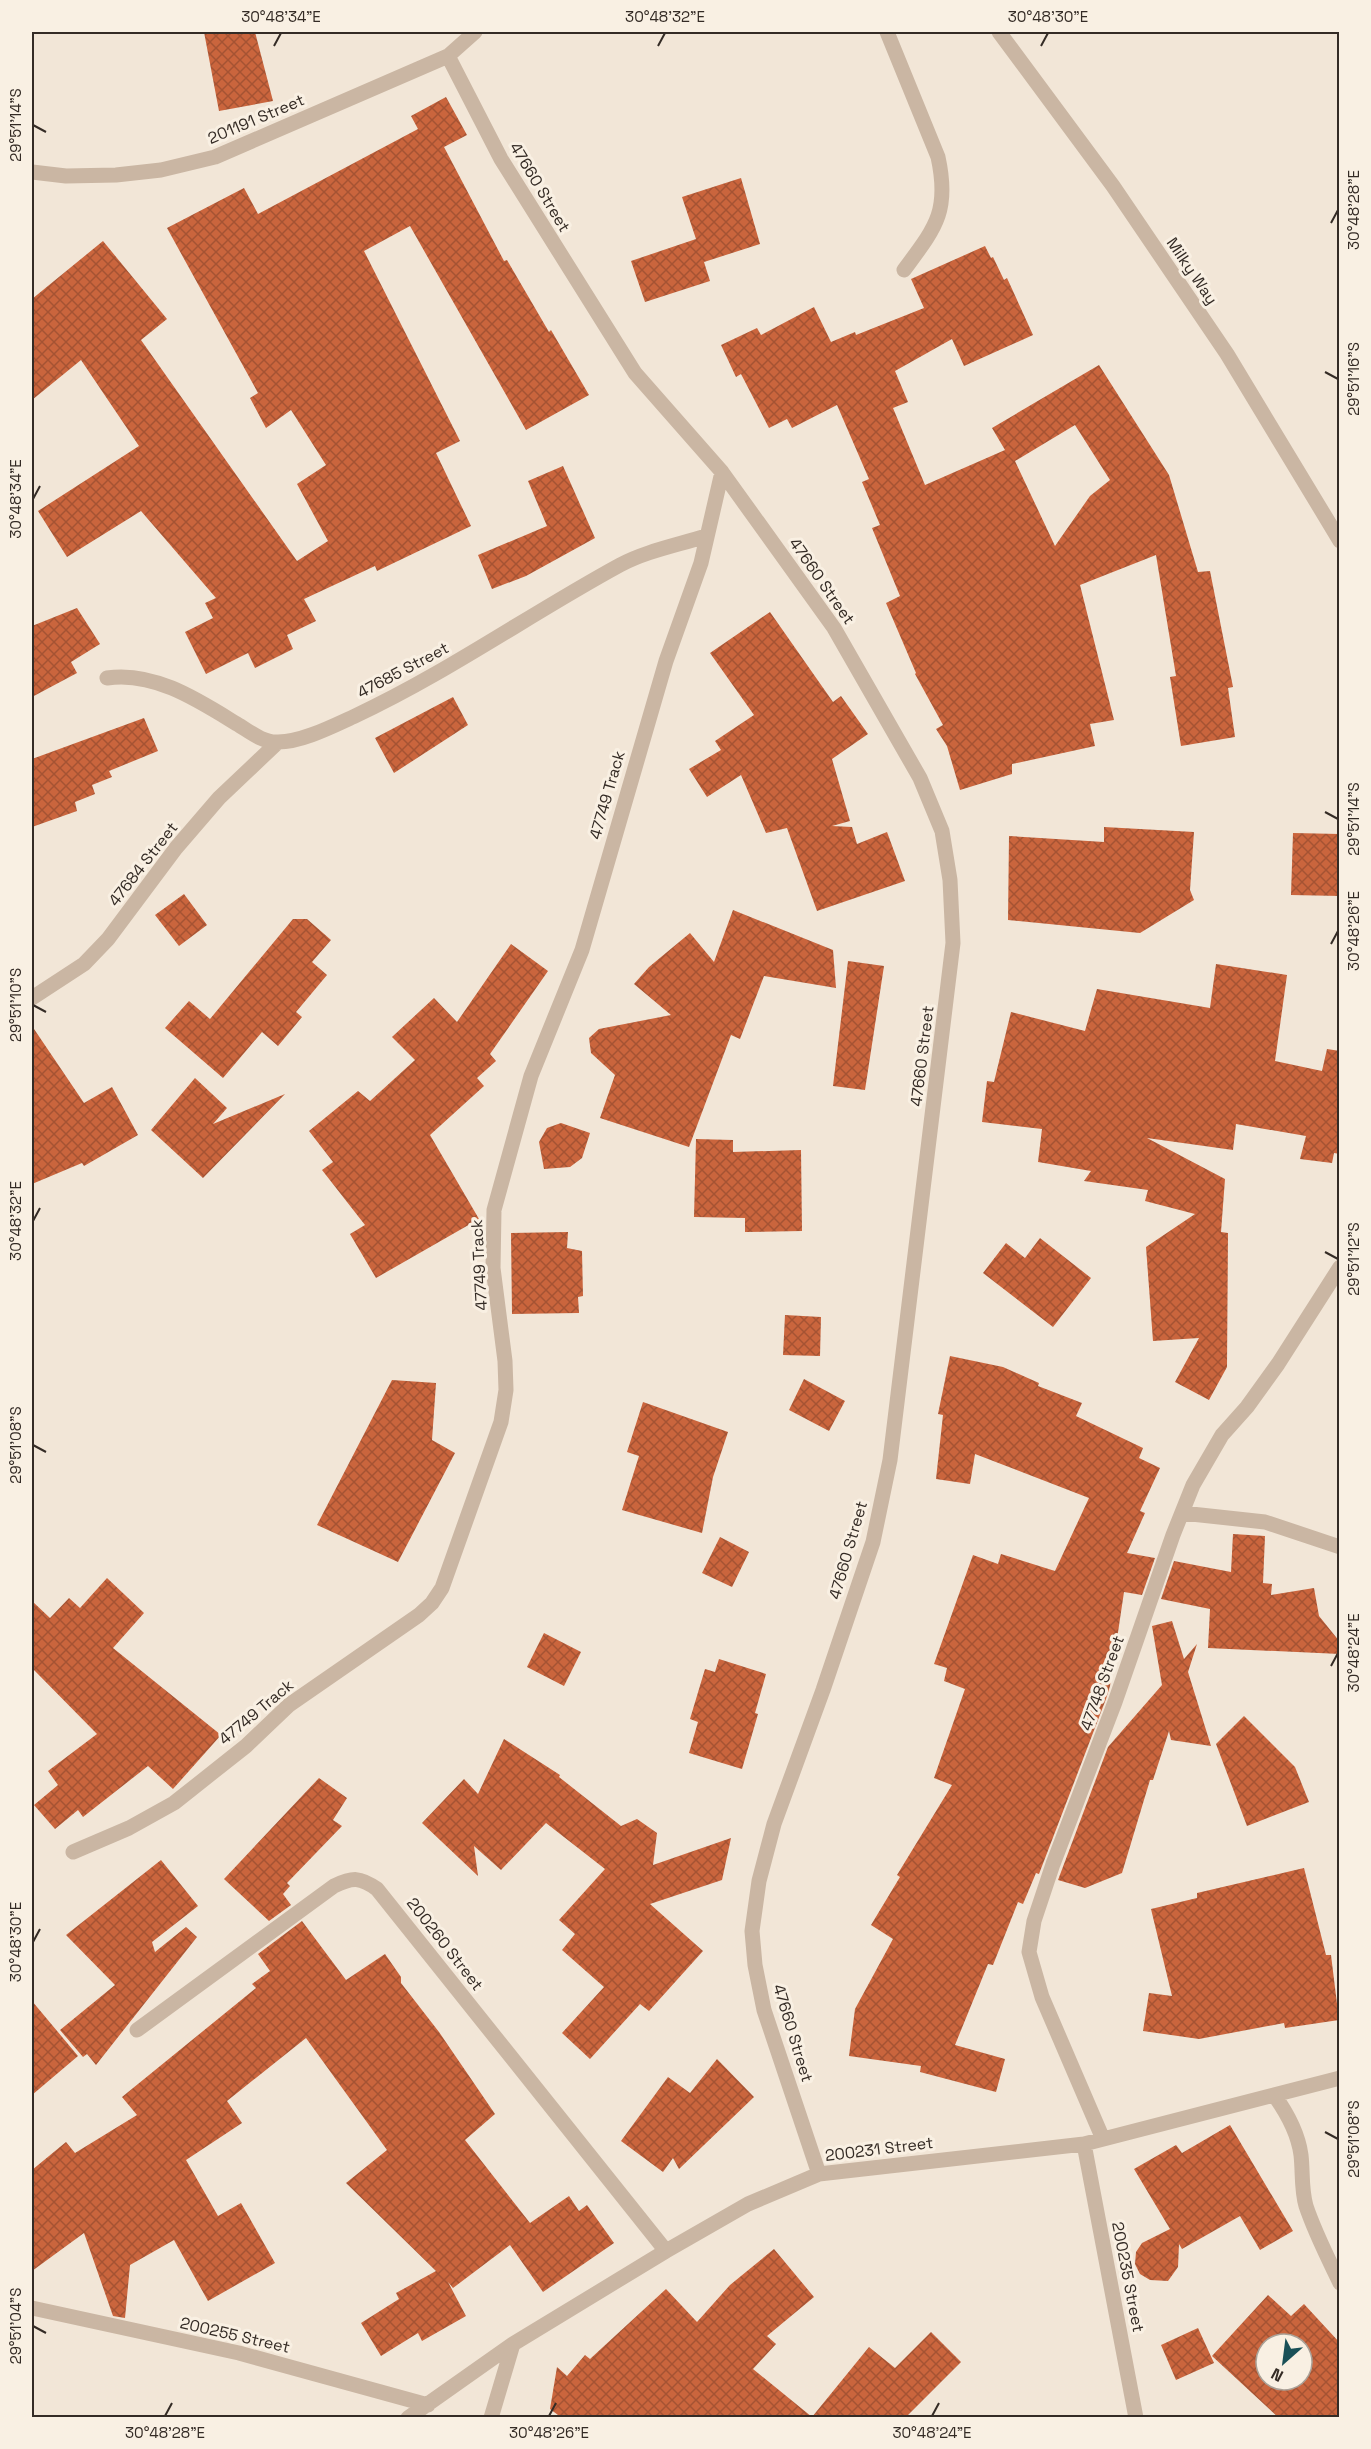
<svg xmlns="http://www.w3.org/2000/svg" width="1371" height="2449" font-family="'Space Grotesk',sans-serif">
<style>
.building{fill:url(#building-cross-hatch);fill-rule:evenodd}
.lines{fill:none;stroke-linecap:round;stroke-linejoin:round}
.minor{stroke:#cab6a3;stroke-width:15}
.ticks{fill:none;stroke:#342b25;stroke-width:2}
.labels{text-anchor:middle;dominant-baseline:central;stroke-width:6;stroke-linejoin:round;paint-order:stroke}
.street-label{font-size:16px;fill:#342b25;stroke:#f9f0e3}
.neatline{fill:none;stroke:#342b25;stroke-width:2}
.ticks-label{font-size:15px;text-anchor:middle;fill:#342b25}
</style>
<defs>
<pattern id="building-cross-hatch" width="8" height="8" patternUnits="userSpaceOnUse" patternTransform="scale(1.5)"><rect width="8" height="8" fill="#ca653d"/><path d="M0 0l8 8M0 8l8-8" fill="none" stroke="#a55333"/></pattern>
</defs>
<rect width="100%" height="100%" fill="#f2e6d7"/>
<path class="building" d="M204 32H255L273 101 219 111Z
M446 97 467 135 444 147 504 261 507 260 549 332 551 330 589 395 526 430 410 226 364 251 460 441 436 453 471 526 377 571 375 566 304 599 316 621 287 635 293 649 255 668 248 653 206 674 185 632 213 618 205 603 216 598 141 511 67 557 38 511 139 446 81 360 32 400V299L103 241 167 319 141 340 297 561 328 541 297 484 326 465 291 410 266 428 250 398 258 393 167 228 244 188 258 214 418 129 411 116Z
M741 178 760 244 704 262 710 281 645 302 631 261 696 239 699 248 682 197Z
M985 246 991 258 993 257 1004 280 1007 278 1033 335 964 366 952 339 895 371 908 402 893 408 925 485 1005 450 992 428 1099 365 1169 475 1198 572 1210 571 1233 687 1228 688 1235 737 1181 746 1170 677 1176 676 1156 555 1080 585 1114 720 1090 724 1095 746 1012 764V774L960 790 947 746 936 729 943 725 915 674 916 673 886 603 900 596 872 528 880 525 862 482 869 479 837 405 792 428 787 419 769 428 741 374 736 377 721 345 757 328 761 335 814 307 831 342 855 332 856 335 924 308 911 279ZM1075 425 1110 480 1090 496 1055 546 1015 461Z
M563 466 595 538 526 576 492 589 478 555 547 526 528 481Z
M77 608 100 644 71 662 77 673 32 697V626Z
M770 612 833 702 841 696 868 734 832 759 850 821 832 826 852 827 857 844 887 832 905 881 817 911 787 828 766 833 741 775 707 797 689 769 721 750 715 741 754 715 710 653Z
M453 697 468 725 394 773 375 738Z
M144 718 158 751 109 771 112 777 92 785 95 794 75 802 77 811 32 827V759Z
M1104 827 1194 832 1190 890 1194 900 1140 933 1008 920 1009 836 1104 842Z
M1293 833 1340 834V896L1291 895Z
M184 894 207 925 179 946 155 915Z
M733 910 833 950 836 988 764 976 740 1039 731 1035 689 1147 600 1118 615 1075 591 1053 589 1038 599 1029 671 1015 634 984 649 967 690 933 714 962Z
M293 919H307L331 940 312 962 327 975 296 1012 302 1017 278 1046 262 1032 223 1078 165 1028 189 1001 210 1019Z
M511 944 548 971 490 1054 496 1061 477 1078 484 1086 430 1135 479 1219 376 1278 350 1234 365 1225 322 1170 333 1162 309 1131 358 1091 370 1101 415 1060 392 1037 434 998 457 1022Z
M848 961 884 966 865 1090 833 1086Z
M1216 964 1287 975 1275 1061 1322 1071 1327 1049 1340 1051V1154L1334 1153 1332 1163 1300 1159 1306 1136 1236 1124 1233 1150 1147 1138 1225 1179 1221 1232 1228 1233 1227 1367 1209 1400 1175 1382 1199 1338 1153 1341 1146 1247 1195 1214 1145 1201 1148 1190 1084 1181 1091 1171 1038 1162 1042 1129 982 1122 987 1081 994 1082 1011 1012 1085 1031 1097 989 1210 1008Z
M32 1026 84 1103 112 1087 138 1135 84 1166 82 1163 32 1184Z
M195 1078 227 1108 213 1124 285 1094 203 1178 151 1130Z
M561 1123 590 1133 582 1158 570 1167 544 1169 539 1142 547 1128Z
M696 1139 733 1140V1152L801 1150 802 1231 745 1232V1218L694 1217Z
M568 1232 567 1248 582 1251 583 1296 578 1297 579 1313 512 1314 511 1233Z
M1040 1238 1091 1278 1053 1327 983 1273 1006 1243 1025 1258Z
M785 1315 821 1317 820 1356 783 1355Z
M950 1356 1003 1367 1039 1383 1038 1386 1082 1403 1076 1416 1143 1448 1139 1458 1160 1468 1140 1511 1145 1513 1127 1553 1155 1558 1142 1595 1124 1592 1110 1686 1106 1699 1039 1874 1036 1873 1023 1904 1018 1902 993 1965 988 1964 955 2045 1005 2059 996 2092 920 2072 921 2066 849 2056 855 2009 893 1939 871 1925 900 1877 897 1875 952 1785 934 1778 965 1689 944 1681 947 1668 934 1664 973 1555 998 1564 1001 1554 1055 1571 1089 1498 975 1454 970 1484 936 1479 943 1415 938 1414Z
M804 1379 845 1401 829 1431 789 1410Z
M392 1380 436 1383 432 1440 455 1453 398 1562 317 1525Z
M643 1402 728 1432 713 1477 702 1533 622 1510 639 1456 627 1452Z
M1233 1534 1265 1536 1263 1583 1272 1584 1271 1595 1314 1588 1319 1616 1340 1642V1654L1208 1648 1210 1609 1161 1599 1174 1561 1231 1572Z
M720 1537 749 1552 732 1587 702 1573Z
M107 1578 144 1613 113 1648 221 1735 173 1789 148 1766 83 1817 78 1810 55 1829 34 1805 58 1785 48 1771 97 1734 32 1668V1601L50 1618 69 1598 80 1608Z
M1172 1621 1184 1659 1197 1644 1188 1672 1211 1746 1171 1740 1169 1731 1153 1780H1150L1122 1873 1085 1888 1058 1880 1108 1747 1162 1685 1152 1626Z
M544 1633 581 1652 564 1686 527 1667Z
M719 1659 766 1674 755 1713 758 1714 742 1769 689 1753 698 1722 690 1719 705 1669 715 1672Z
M1244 1716 1295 1767 1309 1802 1247 1826 1216 1744Z
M504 1739 560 1775 559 1777 621 1826 637 1819 657 1833 653 1865 731 1838 722 1880 650 1904 703 1951 649 2011 640 2004 590 2059 562 2033 604 1987 562 1950 575 1934 559 1920 605 1869 546 1823 501 1870 474 1846 478 1876 422 1823 464 1779 478 1794Z
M319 1778 347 1798 333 1820 342 1826 287 1883 290 1886 283 1894 291 1905 269 1921 224 1879Z
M161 1860 198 1906 152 1942 155 1952 186 1927 197 1937 96 2065 87 2054 83 2057 60 2030 115 1985 66 1935Z
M1304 1868 1326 1955H1331L1339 2020 1285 2028 1284 2023 1199 2039 1143 2031 1149 1993 1172 1996 1151 1909 1197 1898V1893Z
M302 1921 346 1980 385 1954 401 1977V1983L439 2032 495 2114 465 2140 530 2223 569 2196 579 2211 587 2205 614 2243 543 2292 510 2245 453 2288 448 2282 466 2316 422 2341 418 2333 381 2356 361 2323 399 2299 396 2293 436 2271 346 2183 387 2150 306 2038 227 2101 242 2123 186 2160 218 2216 241 2203 275 2263 208 2301 174 2240 130 2265 125 2318 113 2316 84 2233 32 2271V2170L66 2142 75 2153 137 2115 122 2097 256 1988 252 1984 270 1971 258 1954Z
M32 2001 78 2056 32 2095Z
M717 2059 754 2097 679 2169 673 2158 663 2172 621 2141 668 2077 690 2093Z
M1230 2125 1293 2231 1260 2250 1240 2216 1182 2249 1179 2244 1178 2267 1168 2281 1150 2280 1140 2274 1135 2264 1136 2252 1142 2243 1170 2229 1134 2169 1176 2145 1182 2153Z
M774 2249 814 2297 767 2336 776 2344 753 2369 812 2417 869 2347 895 2368 931 2332 961 2362 905 2418H562L550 2409 557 2367 567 2376 585 2355 590 2359 666 2289 697 2322 730 2285Z
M1268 2295 1291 2316 1304 2304 1340 2343V2418H1279L1212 2356ZM1266 2344H1302V2380H1266Z
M1198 2328 1214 2363 1176 2380 1161 2345Z"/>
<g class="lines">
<path class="minor" d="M887 32 938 157C950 212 935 228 904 270
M999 32 1113 186 1227 354 1340 541
M448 56 501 159 635 373 722 472 834 628 920 778 942 831 950 880 953 943 890 1460 873 1542 823 1690 774 1824 759 1881 752 1931 755 1965 764 2010 819 2174
M32 172 66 176 116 175 161 170 215 157 448 56 475 32
M107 678C154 671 198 700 237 724 249 731 263 743 278 742 302 742 333 726 355 716 447 673 530 614 620 565 646 551 678 545 706 536
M32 998 84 964 108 939 176 848 219 798 277 743
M1182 1513 1265 1522 1340 1547
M73 1852 129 1828 174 1803 246 1746 289 1705 419 1615 432 1603 442 1588 501 1422 506 1390 505 1361 493 1268 494 1210 531 1076 582 950 666 661 701 563 722 472
M137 2030 334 1886C353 1877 360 1877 377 1889L666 2251
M1274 2095C1287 2113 1298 2133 1301 2155 1303 2172 1301 2189 1306 2206 1315 2233 1328 2258 1340 2283
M1103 2139 1042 1997 1029 1952 1034 1921 1053 1864 1115 1702 1173 1535 1193 1485 1222 1435 1247 1407 1278 1364 1340 1267
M1084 2144 1136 2418
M32 2308 239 2353 428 2405
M408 2418 513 2344 666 2251 748 2204 819 2174 1084 2144 1340 2078
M491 2418 513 2344"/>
</g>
<path class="ticks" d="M274 46 281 33M658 46 665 33M1041 46 1048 33M33 125 46 132M1331 223 1338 210M1325 372 1338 379M33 499 40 486M1325 812 1338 819M1331 944 1338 931M33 1005 46 1012M33 1221 40 1208M1325 1252 1338 1259M33 1445 46 1452M1331 1666 1338 1653M33 1942 40 1929M1325 2132 1338 2139M33 2326 46 2333M165 2416 172 2403M549 2416 556 2403M932 2416 939 2403"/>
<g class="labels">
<g class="street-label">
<text transform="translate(256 119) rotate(-23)">201191 Street</text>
<text transform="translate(540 187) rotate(59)">47660 Street</text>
<text transform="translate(1192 271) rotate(56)">Milky Way</text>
<text transform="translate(822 581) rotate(55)">47660 Street</text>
<text transform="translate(403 670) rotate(-28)">47685 Street</text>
<text transform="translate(607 795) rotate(-74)">47749 Track</text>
<text transform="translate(143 864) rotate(-52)">47684 Street</text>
<text transform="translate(922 1056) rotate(-83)">47660 Street</text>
<text transform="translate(479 1265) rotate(-93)">47749 Track</text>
<text transform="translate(848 1550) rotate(-74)">47660 Street</text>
<text transform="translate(1102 1683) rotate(-70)">47748 Street</text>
<text transform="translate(256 1712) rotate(-40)">47749 Track</text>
<text transform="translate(445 1944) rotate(52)">200260 Street</text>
<text transform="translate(793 2033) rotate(73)">47660 Street</text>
<text transform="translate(879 2149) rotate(-7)">200231 Street</text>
<text transform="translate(1128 2277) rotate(79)">200235 Street</text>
<text transform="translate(235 2335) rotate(13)">200255 Street</text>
</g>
</g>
<rect width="1371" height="2449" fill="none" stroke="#f9f0e3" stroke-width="66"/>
<g transform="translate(1284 2362) rotate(208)"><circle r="28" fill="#f9f0e3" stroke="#aaa197" stroke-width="1.5"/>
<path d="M0-4.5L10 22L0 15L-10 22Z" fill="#1a5057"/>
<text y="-9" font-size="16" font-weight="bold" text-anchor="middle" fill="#342b25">N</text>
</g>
<rect x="33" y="33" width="1305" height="2383" class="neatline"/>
<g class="ticks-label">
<text x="281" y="22">30°48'34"E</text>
<text x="665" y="22">30°48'32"E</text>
<text x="1048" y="22">30°48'30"E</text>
<text transform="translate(16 125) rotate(-90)" y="5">29°51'14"S</text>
<text transform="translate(1354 210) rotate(-90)" y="5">30°48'28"E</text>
<text transform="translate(1354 379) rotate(-90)" y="5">29°51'16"S</text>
<text transform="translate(16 499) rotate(-90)" y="5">30°48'34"E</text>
<text transform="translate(1354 819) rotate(-90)" y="5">29°51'14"S</text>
<text transform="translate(1354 931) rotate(-90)" y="5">30°48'26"E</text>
<text transform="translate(16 1005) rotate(-90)" y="5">29°51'10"S</text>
<text transform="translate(16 1221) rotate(-90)" y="5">30°48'32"E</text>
<text transform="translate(1354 1259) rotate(-90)" y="5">29°51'12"S</text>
<text transform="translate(16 1445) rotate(-90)" y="5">29°51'08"S</text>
<text transform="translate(1354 1653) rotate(-90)" y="5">30°48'24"E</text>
<text transform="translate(16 1942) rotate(-90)" y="5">30°48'30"E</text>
<text transform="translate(1354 2139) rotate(-90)" y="5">29°51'08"S</text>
<text transform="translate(16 2326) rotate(-90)" y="5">29°51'04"S</text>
<text x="165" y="2438">30°48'28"E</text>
<text x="549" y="2438">30°48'26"E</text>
<text x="932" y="2438">30°48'24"E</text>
</g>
</svg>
